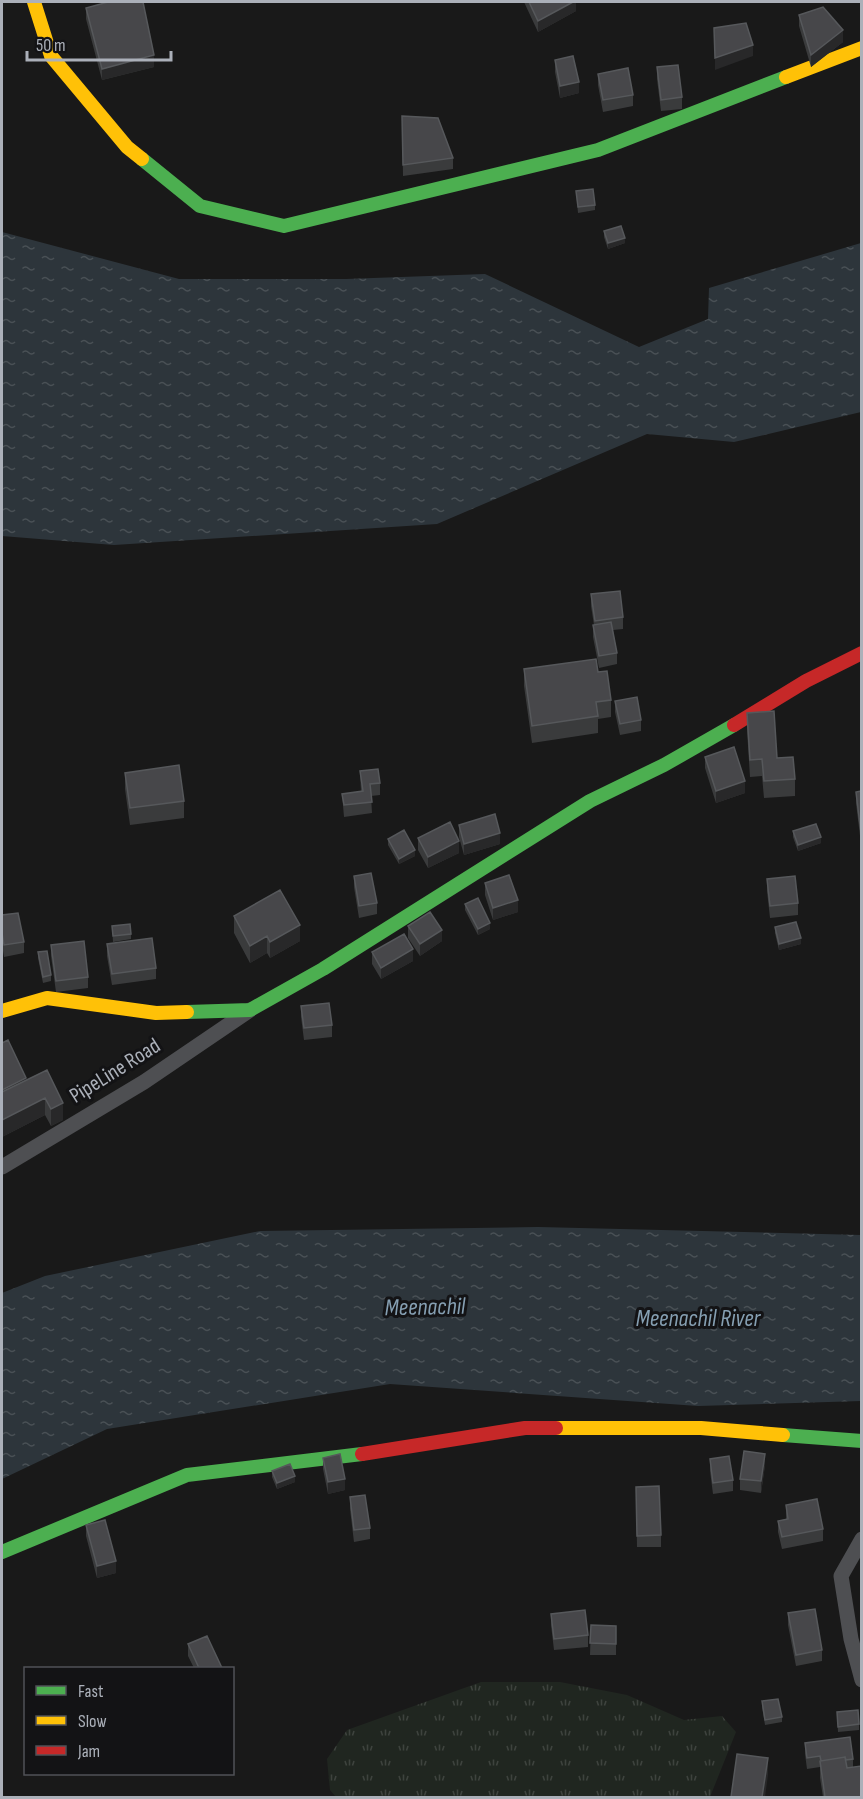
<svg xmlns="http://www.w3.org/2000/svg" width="863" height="1799" font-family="'Sofia Sans Condensed',sans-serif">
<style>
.grass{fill:url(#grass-tufts)}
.water{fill:url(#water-ripples)}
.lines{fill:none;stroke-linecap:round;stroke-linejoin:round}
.street{stroke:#4e4f52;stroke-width:15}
.fast{stroke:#4caf50;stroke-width:14}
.slow{stroke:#ffc107;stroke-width:14}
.jam{stroke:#c62828;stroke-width:14}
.wall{fill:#3a3b3c}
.shaded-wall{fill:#282829}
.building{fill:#47474a;stroke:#56585b;stroke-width:1.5}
.labels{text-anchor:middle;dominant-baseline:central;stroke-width:6;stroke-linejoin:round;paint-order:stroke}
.street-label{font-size:22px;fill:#abb0b9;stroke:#131315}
.water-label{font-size:24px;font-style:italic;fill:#859fb2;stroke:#131315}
</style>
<defs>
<pattern id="grass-tufts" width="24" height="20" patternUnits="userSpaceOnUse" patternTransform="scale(1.5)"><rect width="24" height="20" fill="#202620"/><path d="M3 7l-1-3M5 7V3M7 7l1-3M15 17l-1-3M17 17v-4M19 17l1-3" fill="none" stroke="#3e433e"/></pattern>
<pattern id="water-ripples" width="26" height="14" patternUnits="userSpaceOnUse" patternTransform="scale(1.5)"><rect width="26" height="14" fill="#2d353b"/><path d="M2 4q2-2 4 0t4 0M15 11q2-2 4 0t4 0" fill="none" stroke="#495055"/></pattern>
</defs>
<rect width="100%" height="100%" fill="#191919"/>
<path class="grass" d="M481 1682H560L627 1695 684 1720 722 1716 736 1732 710 1797H336L330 1790 327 1759 347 1730Z"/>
<path class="water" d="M2 232 179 279H346L485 274 639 347 708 319 709 288 861 243V412L734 442 647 434 437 524 114 545 2 536Z
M538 1227 861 1235V1401L698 1406 390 1384 107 1429 2 1479V1293L45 1276 260 1231Z"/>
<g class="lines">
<path class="street" d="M2 1167 144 1082 250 1010
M862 1539 841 1576 851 1639 862 1680"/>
<path class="fast" d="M142 159 200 206 284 226 598 150 786 77
M187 1012 250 1010 323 969 590 801 664 765 734 725
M783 1435 862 1441
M2 1552 187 1475 362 1454"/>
<path class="slow" d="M34 2 51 56 127 147 142 159
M786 77 862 48
M2 1011 47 998 156 1013 187 1012
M556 1428H701L783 1435"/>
<path class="jam" d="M734 725 806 681 862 653
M362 1454 525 1428H556"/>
</g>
<path class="wall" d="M524 2H576V11L538 32Z
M86 8 154 67 102 80 86 19Z
M799 15 843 42 811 67 799 26Z
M555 60 579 93 560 98 555 72Z
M657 67 682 97V109L661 111 657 79Z
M598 74 633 95V106L603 112 598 85Z
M402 116 453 158V169L403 176Z
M576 191 595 205V210L578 213Z
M604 231 625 243 608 249 604 237Z
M591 594 623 617V629L613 630 617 653V664L599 668 593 637V625H594L591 606Z
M524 669 598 672 611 700V717L598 719V733L532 743 524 686Z
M615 701 641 720V731L620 735 615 712Z
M747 713 777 758 795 779V796L764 798 762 776 750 777 747 730Z
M705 757 745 793 716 803 705 768Z
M360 771 380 783V795L371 796 372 813 344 817 342 794 361 792Z
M125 773 184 801V818L130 825 125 789Z
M861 791V844L856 803V792Z
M459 825 500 844 464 855 459 837Z
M793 831 821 843 798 851 793 837Z
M418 838 459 853 428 868 418 850Z
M388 839 415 856 399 864 388 845Z
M354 876 377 903V914L359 918 354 887Z
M767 879 798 903V915L770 918 767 891Z
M485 883 518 912 493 920 485 895Z
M465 904 490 929 478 935 465 910Z
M2 915 24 942V953L4 957 2 945Z
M234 916 300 941 270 958 267 953 250 963 234 933Z
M112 926 131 934V939L113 942Z
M408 926 442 941 420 956 408 938Z
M775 927 801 944 779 950 775 933Z
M107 944 156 968V979L112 985 107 956Z
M51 945 88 977V988L56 992 51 956Z
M38 952 51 975V981L43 983 38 958Z
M372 952 413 961 381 979 372 964Z
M301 1006 332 1025V1037L304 1040 301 1017Z
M2 1043 26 1080 47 1070 63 1120 51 1126 45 1115 2 1137Z
M323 1458 345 1490 328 1494 323 1469Z
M710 1459 733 1480V1491L713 1494 710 1471Z
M765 1465 761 1493 740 1490V1479Z
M272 1471 295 1482 277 1489 272 1477Z
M636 1487 661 1535V1547H637Z
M350 1497 370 1528V1539L354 1542 350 1509Z
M786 1505 823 1529V1541L782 1549 778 1532V1521L786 1519Z
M86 1525 116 1573 97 1578 86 1536Z
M788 1613 822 1650V1661L796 1666 788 1625Z
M551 1614 588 1635V1647L554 1650 551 1625Z
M591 1625 616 1626V1655H590Z
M188 1644 222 1668H194L188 1656Z
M762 1701 782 1717V1722L765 1725 762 1707Z
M837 1712 859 1724V1730L838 1732Z
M805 1743 853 1759V1767L861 1797H823L820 1778V1767L807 1769 805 1754Z"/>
<path class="shaded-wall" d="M573 2H576V11L538 32V21Z
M843 30V42L811 67V55Z
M753 45V56L715 70V58Z
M154 55V67L102 80V69Z
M579 82V93L560 98V86Z
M625 238V243L608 249V243Z
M745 781V793L716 803V791Z
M500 833V844L464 855V844Z
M821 837V843L798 851V845Z
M459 841V853L428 868V857Z
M415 850V856L399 864V859Z
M518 900V912L493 920V908Z
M490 923V929L478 935V929Z
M300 925V941L270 958V942Z
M442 930V941L420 956V944Z
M267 936V953L250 963V946Z
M801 938V944L779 950V944Z
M413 949V961L381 979V968Z
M26 1078V1095L2 1107V1090Z
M45 1098V1115L2 1137V1120Z
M63 1103V1120L51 1126V1109Z
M765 1454V1465L761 1493V1481Z
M295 1476V1482L277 1489V1483Z
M345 1479V1490L328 1494V1482Z
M116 1561V1573L97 1578V1566Z
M768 1758V1775L765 1797H762Z"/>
<path class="building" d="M108 2H143L154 55 102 69 86 8Z
M529 2H573L538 21Z
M823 7 843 30 811 55 799 15Z
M746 23 753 45 715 58 714 28Z
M573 56 579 82 560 86 555 60Z
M678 65 682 97 661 100 657 67Z
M628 68 633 95 603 100 598 74Z
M402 116 438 118 453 158 403 165Z
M593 189 595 205 578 207 576 191Z
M621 226 625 238 608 243 604 231Z
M620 591 623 617 595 621 591 594Z
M611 622 617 653 599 656 593 625Z
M596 659 598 672 607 671 611 700 596 702 598 716 532 726 524 669Z
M637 697 641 720 620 724 615 701Z
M774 711 777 758 793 757 795 779 764 781 762 759 750 760 747 713Z
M734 747 745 781 716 791 705 757Z
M179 765 184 801 130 808 125 773Z
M378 769 380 783 370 784 372 802 344 805 342 794 363 791 360 771Z
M861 791V833L856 792Z
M495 814 500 833 464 844 459 825Z
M450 822 459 841 428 857 418 838Z
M816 824 821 837 798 845 793 831Z
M404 830 415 850 399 859 388 839Z
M371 873 377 903 359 906 354 876Z
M509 875 518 900 493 908 485 883Z
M795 876 798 903 770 906 767 879Z
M280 890 300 925 270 942 267 936 250 946 234 916Z
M478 898 490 923 478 929 465 904Z
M430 912 442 930 420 944 408 926Z
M18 913 24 942 4 945 2 933V915Z
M796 922 801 938 779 944 775 927Z
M130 924 131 934 113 936 112 926Z
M404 934 413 949 381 968 372 952Z
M152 938 156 968 112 974 107 944Z
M84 941 88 977 56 981 51 945Z
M47 951 51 975 43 977 38 952Z
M329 1003 332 1025 304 1028 301 1006Z
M8 1040 26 1078 2 1090V1043Z
M47 1070 63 1103 51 1109 45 1098 2 1120V1092Z
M744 1451 765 1454 761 1481 740 1479Z
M340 1454 345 1479 328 1482 323 1458Z
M729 1456 733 1480 713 1483 710 1459Z
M290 1464 295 1476 277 1483 272 1471Z
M659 1486 661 1535 637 1536 636 1487Z
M365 1495 370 1528 354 1530 350 1497Z
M817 1499 823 1529 782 1537 778 1521 788 1519 786 1505Z
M105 1520 116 1561 97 1566 86 1525Z
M815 1609 822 1650 796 1655 788 1613Z
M585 1610 588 1635 554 1639 551 1614Z
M591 1625 616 1626V1644L590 1643Z
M207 1636 222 1668H199L188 1644Z
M778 1699 782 1717 765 1720 762 1701Z
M858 1710 859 1724 838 1727 837 1712Z
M850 1737 853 1759 846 1760 845 1757 821 1761 820 1756 807 1758 805 1743Z
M737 1754 768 1758 762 1797H731Z
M845 1757 847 1768 861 1766V1797H825L820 1761Z"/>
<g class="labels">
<g class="street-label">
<text transform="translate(115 1071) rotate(-32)">PipeLine Road</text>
</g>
<g class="water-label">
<text transform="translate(425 1307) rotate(-1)">Meenachil</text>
<text x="698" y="1318">Meenachil River</text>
</g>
</g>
<rect width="863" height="1799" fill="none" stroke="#abb0b9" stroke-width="6"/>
<rect x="24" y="1667" width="210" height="108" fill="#131315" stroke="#505257" stroke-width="1.5"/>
<rect x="36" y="1686" width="30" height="9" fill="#4caf50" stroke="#505257" stroke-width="1.5"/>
<text x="78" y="1697" font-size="18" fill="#abb0b9">Fast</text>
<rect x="36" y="1716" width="30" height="9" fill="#ffc107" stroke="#505257" stroke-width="1.5"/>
<text x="78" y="1727" font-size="18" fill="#abb0b9">Slow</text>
<rect x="36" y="1746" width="30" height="9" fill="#c62828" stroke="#505257" stroke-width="1.5"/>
<text x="78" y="1757" font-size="18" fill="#abb0b9">Jam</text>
<path d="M27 51v9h144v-9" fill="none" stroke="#abb0b9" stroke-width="3"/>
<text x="36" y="51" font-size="18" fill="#abb0b9" stroke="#131315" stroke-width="4.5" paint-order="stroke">50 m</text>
</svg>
